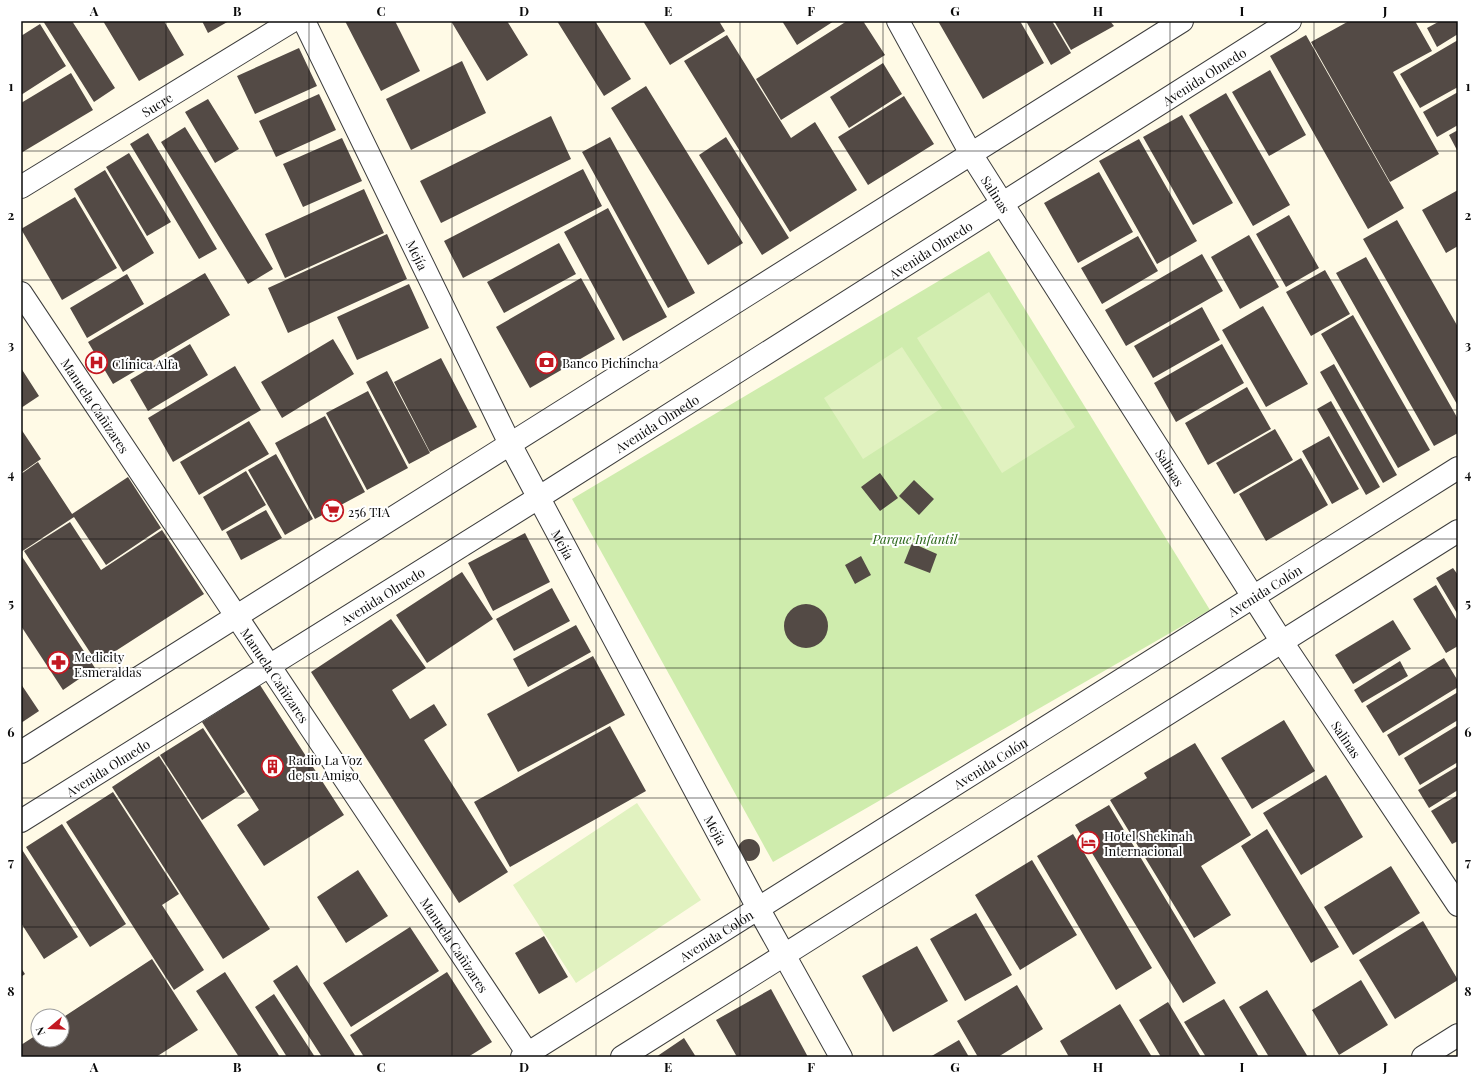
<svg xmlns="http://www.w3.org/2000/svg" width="1479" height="1078" font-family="'Playfair Display',serif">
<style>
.green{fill:#cfecad}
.pitch{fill:#e1f2c0}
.building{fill:#534a45}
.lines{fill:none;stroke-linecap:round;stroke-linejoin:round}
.minor-casing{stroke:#3d3d3d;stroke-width:24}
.tertiary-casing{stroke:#3d3d3d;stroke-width:24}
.minor{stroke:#fff;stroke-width:22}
.tertiary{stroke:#fff;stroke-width:22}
.grid{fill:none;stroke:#0a0a0a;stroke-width:1;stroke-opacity:0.55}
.labels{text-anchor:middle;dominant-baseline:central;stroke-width:4;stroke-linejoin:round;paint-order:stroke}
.street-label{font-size:13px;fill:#0a0a0a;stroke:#fff}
.poi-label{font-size:13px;fill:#0a0a0a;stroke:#fff;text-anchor:start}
.park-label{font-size:13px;font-style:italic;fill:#286516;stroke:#fff}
.neatline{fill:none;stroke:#0a0a0a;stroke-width:1.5}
.grid-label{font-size:13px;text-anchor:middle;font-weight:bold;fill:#0a0a0a}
</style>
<rect width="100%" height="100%" fill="#fffae6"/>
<path class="green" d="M989 251 1210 610 773 862 572 499Z"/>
<path class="pitch" d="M989 292 1075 427 1002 473 917 338Z
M902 347 942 408 863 459 824 398Z
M637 803 701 900 576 983 513 885Z"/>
<path class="building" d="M43 21H72L115 88 94 102Z
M103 21H164L184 55 139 81Z
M202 21H229L208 33Z
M345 21H395L420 71 381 91Z
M451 21H507L528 55 487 81Z
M557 21H595L631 79 604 96Z
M643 21H719L725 31 670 65Z
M782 21H834L797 45Z
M847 21H863L885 55 781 120 756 79Z
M938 21H1020L1044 63 983 99Z
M1026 21H1052L1071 53 1051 65Z
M1054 21H1110L1114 26 1071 50Z
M1349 21H1415L1432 51 1393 72 1439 154 1390 182 1311 42Z
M1440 21H1458V34L1437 47 1427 28Z
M40 24 66 66 21 95V36Z
M727 35 791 138 815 122 857 190 790 232 684 61Z
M1306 35 1404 208 1368 229 1270 56Z
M1458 40V87L1420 108 1400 74Z
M299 48 317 86 255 114 237 76Z
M462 61 486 113 411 150 386 99Z
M883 63 902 94 849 128 830 97Z
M1270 70 1306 135 1269 156 1232 92Z
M71 73 93 110 21 153V103Z
M646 86 743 243 708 265 611 108Z
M1458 92V125L1437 137 1423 112Z
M1226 93 1290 205 1253 226 1189 115Z
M319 94 336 130 276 157 259 121Z
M904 96 934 144 868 185 838 137Z
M208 99 239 149 215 163 185 112Z
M1182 115 1233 203 1193 225 1143 137Z
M551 116 571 159 441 223 420 181Z
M185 127 273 269 248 284 161 142Z
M1458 130V152L1449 135Z
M148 133 217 249 199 259 130 144Z
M610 137 695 293 668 308 582 152Z
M726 137 789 238 762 255 699 155Z
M342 138 362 181 303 207 283 164Z
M1139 139 1197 241 1157 264 1099 161Z
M129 153 171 222 147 236 106 167Z
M583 169 602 206 463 278 444 241Z
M105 170 154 253 123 272 74 189Z
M1099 172 1133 232 1078 263 1044 203Z
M364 189 384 233 285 278 265 234Z
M1458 190V246L1446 253 1422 210Z
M75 197 117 268 62 300 21 229Z
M608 208 667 317 623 341 564 232Z
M1289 215 1319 268 1286 287 1256 234Z
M1397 220 1458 327V406L1363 239Z
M387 234 407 279 288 333 268 288Z
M1249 235 1279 287 1240 309 1211 257Z
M1138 236 1158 271 1102 304 1081 268Z
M559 243 576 274 504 313 487 282Z
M1202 254 1223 291 1126 346 1105 310Z
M1366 257 1458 419V433L1434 446 1336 273Z
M1325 270 1350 314 1311 336 1286 292Z
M205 273 230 315 113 384 88 342Z
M127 274 144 304 87 338 70 308Z
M581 278 615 339 530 388 496 327Z
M409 284 429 328 357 360 337 317Z
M1263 306 1308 384 1266 407 1222 330Z
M1202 307 1220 340 1153 378 1134 346Z
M1353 315 1430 450 1398 468 1321 334Z
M333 339 354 374 282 418 261 382Z
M190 344 208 375 148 411 130 380Z
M1222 344 1244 383 1176 422 1154 383Z
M441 358 477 427 430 452 394 382Z
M1334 364 1397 475 1383 483 1320 372Z
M235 366 261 410 173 462 148 418Z
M21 368 39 396 21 408Z
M387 371 430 453 409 464 366 382Z
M1247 387 1271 429 1208 465 1185 423Z
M368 391 408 468 367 490 326 413Z
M1331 401 1380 487 1366 495 1317 409Z
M325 416 365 492 315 519 275 443Z
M249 421 269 454 199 495 180 462Z
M21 429 41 459 21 473Z
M1275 429 1293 460 1234 494 1216 463Z
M1329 436 1359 489 1332 504 1302 451Z
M276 454 313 519 285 535 248 470Z
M1301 458 1328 505 1266 541 1239 494Z
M38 462 74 517 21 552V474Z
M246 471 266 505 222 531 203 497Z
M880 473 898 498 880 511 861 487Z
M128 477 161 528 106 565 72 514Z
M914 480 934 499 919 515 899 496Z
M266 510 282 538 241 560 226 532Z
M70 522 101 570 162 530 204 594 97 663 24 551Z
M525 533 550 582 493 611 468 563Z
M912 543 937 554 930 573 904 563Z
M21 555 95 668 63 690 21 626Z
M861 556 871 575 855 584 845 565Z
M1453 568 1458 575V615L1436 578Z
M462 572 493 619 427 663 396 615Z
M1436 585 1458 622V646L1446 653 1413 599Z
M552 588 570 621 514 651 496 619Z
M784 626a22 22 0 1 1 44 0a22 22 0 1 1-44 0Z
M391 619 426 668 392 690 410 719 434 704 447 725 424 740 508 872 459 903 311 672Z
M1393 620 1411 649 1353 684 1335 655Z
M576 625 591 652 528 687 513 659Z
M593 656 625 715 518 772 487 714Z
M1444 658 1458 681V687L1383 733 1366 706Z
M1400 661 1408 676 1362 703 1354 690Z
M21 684 39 711 21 723Z
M260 685 344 815 264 866 237 825 259 810 202 722Z
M1458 692V720L1399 756 1387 735Z
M1284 720 1315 771 1252 809 1221 758Z
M1458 725V762L1420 785 1404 758Z
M610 726 646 791 510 867 474 802Z
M203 728 245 792 202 820 160 755Z
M1195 743 1251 835 1201 866 1231 915 1194 938 1110 800 1147 778 1144 773Z
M159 756 270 929 223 959 112 787Z
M1458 766V790L1429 808 1418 790Z
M1326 775 1363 837 1301 875 1263 813Z
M113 792 179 894 162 905 204 970 174 990 66 822Z
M1458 795V841L1452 844 1431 811Z
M1109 805 1216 983 1183 1003 1075 825Z
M62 824 126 924 90 947 26 847Z
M1267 829 1339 947 1311 963 1241 846Z
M1073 834 1152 968 1116 990 1037 856Z
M738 850a11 11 0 1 1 22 0a11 11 0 1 1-22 0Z
M21 848 78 937 44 959 21 923Z
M1032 860 1077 935 1020 970 975 895Z
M1391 866 1420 913 1353 955 1324 907Z
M358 870 388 916 346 943 317 897Z
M976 913 1012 975 965 1001 930 939Z
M1423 921 1458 980 1395 1019 1359 960Z
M410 927 439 971 351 1027 323 983Z
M544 936 568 977 539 994 515 953Z
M917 946 948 1001 893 1032 862 976Z
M152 959 198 1030 156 1057H22L21 1045 38 1034V1040H62V1018Z
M297 965 356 1057H322L273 981Z
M21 968 25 974 21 977Z
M225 972 280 1057H239L196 991Z
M447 972 492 1042 468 1057H364L350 1035Z
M1361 980 1388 1025 1339 1055 1312 1010Z
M1017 985 1043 1029 998 1057H978L957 1021Z
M771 989 808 1057H737L716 1020Z
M1267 990 1308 1057H1269L1239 1007Z
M274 994 315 1057H287L255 1007Z
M1224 999 1259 1057H1206L1184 1022Z
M1168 1002 1201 1057H1161L1139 1020Z
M1120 1004 1152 1057H1069L1060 1041Z
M684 1038 696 1057H656Z
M959 1040 969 1057H930Z"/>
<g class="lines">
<defs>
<g id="minor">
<path id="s1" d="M304 21 510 444 758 908 841 1057"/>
<path id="s2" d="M21 187 292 21"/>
<path id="s3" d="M21 293 530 1057"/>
<path d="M1423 1057 1458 1035"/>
</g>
<g id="tertiary">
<path id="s4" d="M898 21 971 154 1002 203 1282 642 1458 905"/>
<path d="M21 752 1182 21"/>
<path id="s5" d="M21 821 538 498 1290 21"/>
<path id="s6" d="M522 1057 1458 468"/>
<path d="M622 1057 1458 531"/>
</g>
</defs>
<use href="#minor" class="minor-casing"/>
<use href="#tertiary" class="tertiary-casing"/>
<use href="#minor" class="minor"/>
<use href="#tertiary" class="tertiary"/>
</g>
<path class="grid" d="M166 21V1057M309 21V1057M452 21V1057M596 21V1057M740 21V1057M883 21V1057M1026 21V1057M1170 21V1057M1314 21V1057M21 151H1458M21 280H1458M21 410H1458M21 539H1458M21 668H1458M21 798H1458M21 927H1458"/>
<defs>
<symbol id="bank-ring" viewBox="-11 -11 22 22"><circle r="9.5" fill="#fff" stroke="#c31822" stroke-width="1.5"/><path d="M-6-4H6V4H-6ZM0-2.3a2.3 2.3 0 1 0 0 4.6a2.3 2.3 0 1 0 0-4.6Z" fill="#c31822"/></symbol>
<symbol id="hospital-ring" viewBox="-11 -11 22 22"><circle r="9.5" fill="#fff" stroke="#c31822" stroke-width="1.5"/><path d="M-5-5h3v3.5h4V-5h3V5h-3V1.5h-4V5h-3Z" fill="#c31822"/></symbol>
<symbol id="supermarket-ring" viewBox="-11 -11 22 22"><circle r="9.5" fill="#fff" stroke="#c31822" stroke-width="1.5"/><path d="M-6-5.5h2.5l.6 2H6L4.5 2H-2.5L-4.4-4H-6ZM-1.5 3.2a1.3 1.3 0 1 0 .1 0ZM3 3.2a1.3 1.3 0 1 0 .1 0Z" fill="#c31822"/></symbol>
<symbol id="pharmacy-ring" viewBox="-11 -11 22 22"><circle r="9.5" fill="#fff" stroke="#c31822" stroke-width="1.5"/><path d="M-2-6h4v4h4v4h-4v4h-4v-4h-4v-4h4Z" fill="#c31822"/></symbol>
<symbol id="building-ring" viewBox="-11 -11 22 22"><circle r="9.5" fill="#fff" stroke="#c31822" stroke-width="1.5"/><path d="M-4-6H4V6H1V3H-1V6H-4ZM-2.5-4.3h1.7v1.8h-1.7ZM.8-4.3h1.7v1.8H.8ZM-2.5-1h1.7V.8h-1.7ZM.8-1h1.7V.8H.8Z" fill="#c31822"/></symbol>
<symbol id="hotel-ring" viewBox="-11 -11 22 22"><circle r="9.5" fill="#fff" stroke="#c31822" stroke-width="1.5"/><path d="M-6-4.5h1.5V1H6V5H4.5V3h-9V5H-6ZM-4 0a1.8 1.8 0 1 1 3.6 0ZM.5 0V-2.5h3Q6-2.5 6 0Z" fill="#c31822"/></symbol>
</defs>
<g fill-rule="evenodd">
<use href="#bank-ring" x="534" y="350" width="25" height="25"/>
<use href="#hospital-ring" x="84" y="350" width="25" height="25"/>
<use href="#supermarket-ring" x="320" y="498" width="25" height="25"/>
<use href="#pharmacy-ring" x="46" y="650" width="25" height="25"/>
<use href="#building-ring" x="260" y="754" width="25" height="25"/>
<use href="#hotel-ring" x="1076" y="830" width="25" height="25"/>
</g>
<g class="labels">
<g class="street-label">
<text stroke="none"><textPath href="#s5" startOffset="1398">Avenida Olmedo</textPath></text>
<text stroke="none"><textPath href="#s2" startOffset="159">Sucre</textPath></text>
<text stroke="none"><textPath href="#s4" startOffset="199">Salinas</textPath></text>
<text stroke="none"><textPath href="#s5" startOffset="1074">Avenida Olmedo</textPath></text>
<text stroke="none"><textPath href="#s1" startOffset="260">Mejía</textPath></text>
<text stroke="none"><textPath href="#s3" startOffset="135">Manuela Cañizares</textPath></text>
<text stroke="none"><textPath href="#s5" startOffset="750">Avenida Olmedo</textPath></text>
<text stroke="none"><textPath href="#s4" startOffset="523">Salinas</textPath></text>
<text stroke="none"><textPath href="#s1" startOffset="584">Mejía</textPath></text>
<text stroke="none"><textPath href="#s6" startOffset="877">Avenida Colón</textPath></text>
<text stroke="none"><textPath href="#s5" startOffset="426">Avenida Olmedo</textPath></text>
<text stroke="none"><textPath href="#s3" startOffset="459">Manuela Cañizares</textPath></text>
<text stroke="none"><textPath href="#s4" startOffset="847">Salinas</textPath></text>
<text stroke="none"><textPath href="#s6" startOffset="553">Avenida Colón</textPath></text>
<text stroke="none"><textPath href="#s5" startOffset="102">Avenida Olmedo</textPath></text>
<text stroke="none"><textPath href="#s1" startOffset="908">Mejía</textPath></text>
<text stroke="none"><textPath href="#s6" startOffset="229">Avenida Colón</textPath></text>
<text stroke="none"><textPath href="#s3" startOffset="783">Manuela Cañizares</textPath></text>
</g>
<g class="poi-label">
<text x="562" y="362">Banco Pichincha</text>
<text x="112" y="363">Clínica Alfa</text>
<text x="348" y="511">256 TIA</text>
<text x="74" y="656">Medicity<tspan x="74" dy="15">Esmeraldas</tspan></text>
<text x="288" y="759">Radio La Voz<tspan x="288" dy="15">de su Amigo</tspan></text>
<text x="1104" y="835">Hotel Shekinah<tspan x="1104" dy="15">Internacional</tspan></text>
</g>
<g class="park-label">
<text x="915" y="538">Parque Infantil</text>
</g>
</g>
<rect width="1479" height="1078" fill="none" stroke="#ffffff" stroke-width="44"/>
<g transform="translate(50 1028) rotate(251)"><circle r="19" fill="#ffffff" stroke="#9d9d9d"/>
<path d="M0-3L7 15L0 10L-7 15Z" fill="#c31822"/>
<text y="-6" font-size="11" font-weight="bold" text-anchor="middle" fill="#0a0a0a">N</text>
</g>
<rect x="22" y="22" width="1435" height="1034" class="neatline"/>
<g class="grid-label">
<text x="94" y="16">A</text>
<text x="237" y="16">B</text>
<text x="381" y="16">C</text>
<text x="524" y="16">D</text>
<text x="668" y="16">E</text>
<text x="811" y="16">F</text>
<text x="955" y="16">G</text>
<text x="1098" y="16">H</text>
<text x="1242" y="16">I</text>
<text x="1385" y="16">J</text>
<text x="11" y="91">1</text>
<text x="1468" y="91">1</text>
<text x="11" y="220">2</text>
<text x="1468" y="220">2</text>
<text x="11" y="350">3</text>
<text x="1468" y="350">3</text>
<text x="11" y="479">4</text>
<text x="1468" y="479">4</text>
<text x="11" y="608">5</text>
<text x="1468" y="608">5</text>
<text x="11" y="737">6</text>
<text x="1468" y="737">6</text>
<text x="11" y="867">7</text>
<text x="1468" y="867">7</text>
<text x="11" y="996">8</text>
<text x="1468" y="996">8</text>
<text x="94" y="1072">A</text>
<text x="237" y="1072">B</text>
<text x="381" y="1072">C</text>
<text x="524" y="1072">D</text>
<text x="668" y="1072">E</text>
<text x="811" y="1072">F</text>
<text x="955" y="1072">G</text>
<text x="1098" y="1072">H</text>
<text x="1242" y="1072">I</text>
<text x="1385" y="1072">J</text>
</g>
</svg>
